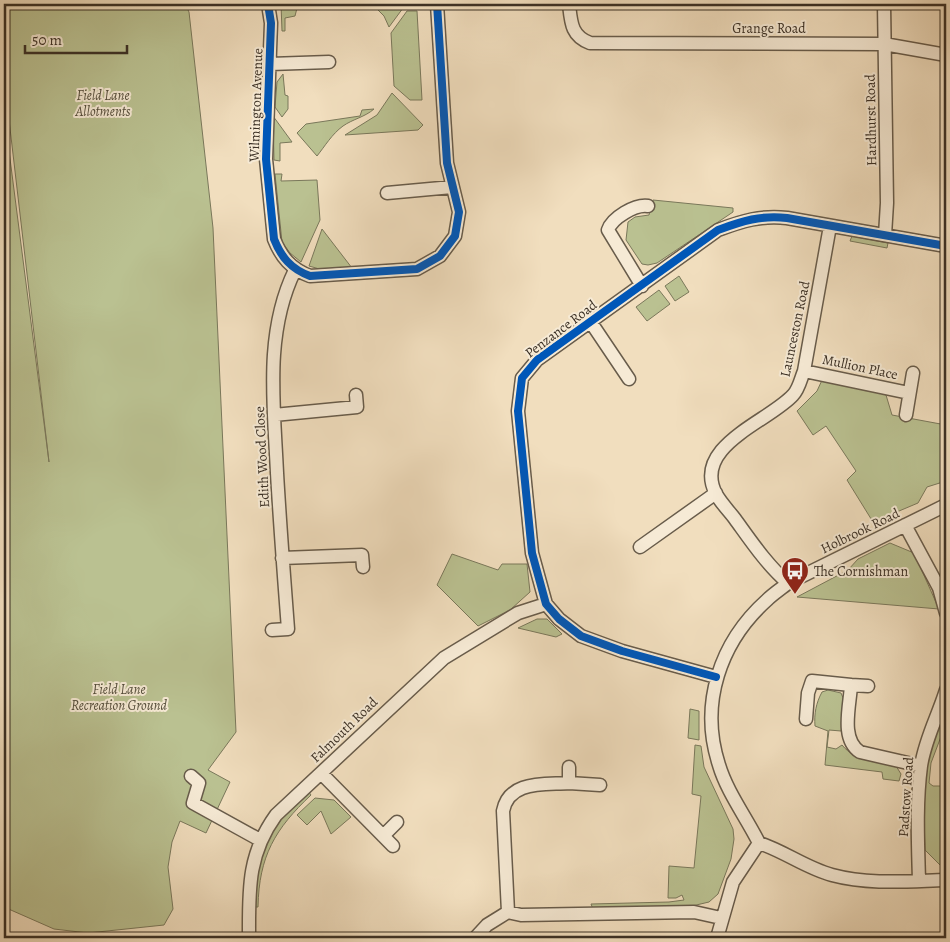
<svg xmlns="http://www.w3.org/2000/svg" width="950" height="942" font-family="Alegreya,serif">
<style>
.green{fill:#bac191;stroke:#7a785b}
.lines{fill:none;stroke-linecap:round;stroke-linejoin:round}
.minor-casing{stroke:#685c4b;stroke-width:15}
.minor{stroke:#f6ead5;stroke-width:12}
.cycleway-casing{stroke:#f6ead5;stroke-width:11}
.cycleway{stroke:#0057b8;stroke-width:8}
.labels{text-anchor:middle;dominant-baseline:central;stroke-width:4;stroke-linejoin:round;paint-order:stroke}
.street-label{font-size:14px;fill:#3b3025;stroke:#f6ead5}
.park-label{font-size:14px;font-style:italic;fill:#544d3b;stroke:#f6ead5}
.poi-label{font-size:14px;fill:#3b3025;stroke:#f6ead5;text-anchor:start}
</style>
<rect width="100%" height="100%" fill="#f1debe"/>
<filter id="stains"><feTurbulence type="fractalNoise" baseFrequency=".004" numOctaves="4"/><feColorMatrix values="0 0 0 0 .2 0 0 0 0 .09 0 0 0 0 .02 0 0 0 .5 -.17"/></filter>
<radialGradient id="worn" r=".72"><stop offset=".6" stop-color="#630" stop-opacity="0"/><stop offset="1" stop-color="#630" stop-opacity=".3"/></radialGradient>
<path class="green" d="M4 4H185L189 12 213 228 236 732 208 770 230 782 206 833 180 821 172 842 168 867 173 909 164 925 88 933 54 929 4 907V112L49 462 4 77Z
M281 4H361L368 7 297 8 295 16 285 18V31H282Z
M372 4H406L389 27 384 16Z
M407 11H417L422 100H410L394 86 391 33Z
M283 74 285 95 288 96V109L282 117 275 107 277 82Z
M392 93 423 125 418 130 345 135 377 115Z
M374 109C365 117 353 119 343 126 332 134 325 146 317 156L297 133 306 124 360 116 362 110Z
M273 116 292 142 280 143V161L274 160Z
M275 174H282L281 181 317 180 320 220 301 262 290 253 282 242Z
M653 200 733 208V212L657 263 648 265 642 264 626 240 628 222 635 217 649 215Z
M322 229 352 268 323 270 309 266Z
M852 236 888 243 887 248 850 241Z
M679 276 689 292 675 301 665 286Z
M659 290 670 304 647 321 636 307Z
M823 378 877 390 886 395 892 415 946 425V481L927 487 918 503 873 522 847 480 856 471 826 426 813 435 797 411 817 391Z
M890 543 914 553 939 609 797 597 848 570 858 559Z
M452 554 498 570 502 564H527L530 592 510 610 478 626 437 585Z
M537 619H547L562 634 556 637 518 628Z
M828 690 841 693C847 705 845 719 841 731L829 730 827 747 836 749 842 745C856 762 875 760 896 766L901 774 899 781 883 779 882 772 825 765 828 731 815 726C814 714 816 703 822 692Z
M690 709 699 711V740L688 738Z
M940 723 945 726 931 763 929 783 933 786H946V868H943L925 850 923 789 928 753Z
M695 745 701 746 704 767 733 829 734 839 731 859 718 894 709 902 692 906 593 909 591 904 669 902 684 900 682 895 676 898H668L669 866 694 868 701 796 692 794Z
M308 791 311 795C275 829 259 856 258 907H253L260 853 280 818Z
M315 798 334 800 351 817 331 834 321 811 307 825 297 815Z"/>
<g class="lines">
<defs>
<path id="minor" d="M268 4 271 23 266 159 274 239C281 257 291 269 310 276L417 269 440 256 455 236 459 212 447 163 437 4
M569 4C571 22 571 36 590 43L884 44 946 55
M884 4 887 203 885 235
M270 64 329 62
M387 193 452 187
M642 286 608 230C612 218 635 204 648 206
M590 321 629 379
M804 371 909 393
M274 415 357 407 356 395
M906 415 913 373
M946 505 788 583C781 589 773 594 767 600 720 642 699 704 719 765 727 792 746 817 759 843 784 851 806 868 832 875 869 885 909 881 946 880
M905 525 939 588 946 613
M640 547 716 493
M282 558 362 555 363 567
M788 583C767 565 751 541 735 519 729 511 721 503 716 494 691 446 770 421 793 395 799 389 801 378 804 371L830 226
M272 630 288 629C284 577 280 525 277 473 274 405 264 333 295 270
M716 677 622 651 581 636 559 619 546 604 532 553 518 411 522 378 537 360 718 230C742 221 761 215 787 218L946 246
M851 685 868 686
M806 719 808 693 812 681 851 685C850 706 840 739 860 752L921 766
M569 767V783L600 785
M321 773 393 846
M191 776 199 783 193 803 260 840
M383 836 397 822
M919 881C918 843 916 804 921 766 925 739 938 716 946 690
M508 912 503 811C509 780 544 785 569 783
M249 938C249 891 247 855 276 815L444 658 518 613 546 604
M475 938 487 925 508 912 521 915 694 912 721 918
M717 938 733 882 759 843"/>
</defs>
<use href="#minor" class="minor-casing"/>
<use href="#minor" class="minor"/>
<defs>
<path id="cycleway" d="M268 4 271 23 266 159 274 239C281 257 291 269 310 276L417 269 440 256 455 236 459 212 447 163 437 4
M716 677 622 651 581 636 559 619 546 604 532 553 518 411 522 378 537 360 718 230C742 221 761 215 787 218L946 246"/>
</defs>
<use href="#cycleway" class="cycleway-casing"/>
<use href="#cycleway" class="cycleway"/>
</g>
<defs>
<symbol id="bus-pin" viewBox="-11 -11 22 30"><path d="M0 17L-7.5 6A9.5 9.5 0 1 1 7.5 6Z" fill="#8f2418" stroke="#f6ead5"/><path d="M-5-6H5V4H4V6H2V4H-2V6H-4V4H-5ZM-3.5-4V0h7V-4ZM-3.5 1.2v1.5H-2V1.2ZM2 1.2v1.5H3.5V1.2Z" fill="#fff"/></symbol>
</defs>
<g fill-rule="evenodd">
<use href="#bus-pin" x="779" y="555" width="32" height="43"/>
</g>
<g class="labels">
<g class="street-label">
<text x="769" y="28">Grange Road</text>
<text transform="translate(256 105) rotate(-88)">Wilmington Avenue</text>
<text transform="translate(871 120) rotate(-91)">Hardhurst Road</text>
<text transform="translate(561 329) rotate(-37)">Penzance Road</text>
<text transform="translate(795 329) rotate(-78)">Launceston Road</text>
<text transform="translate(860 367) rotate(12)">Mullion Place</text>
<text transform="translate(262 457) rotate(-93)">Edith Wood Close</text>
<text transform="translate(860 531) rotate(-26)">Holbrook Road</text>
<text transform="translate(344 730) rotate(-44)">Falmouth Road</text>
<text transform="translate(906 797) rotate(-86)">Padstow Road</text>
</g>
<g class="park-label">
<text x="103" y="95">Field Lane<tspan x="103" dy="16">Allotments</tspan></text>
<text x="119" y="689">Field Lane<tspan x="119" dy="16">Recreation Ground</tspan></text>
</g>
<g class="poi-label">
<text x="814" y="571">The Cornishman</text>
</g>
</g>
<rect width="950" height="942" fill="none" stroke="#f1debe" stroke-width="20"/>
<rect x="5" y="5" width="940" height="932" fill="none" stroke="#3b3025" stroke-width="2.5"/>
<rect x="10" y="10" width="930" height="922" fill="none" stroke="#3b3025"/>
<path d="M25 45v8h102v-8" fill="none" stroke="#3b3025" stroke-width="2.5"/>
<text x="32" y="45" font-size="15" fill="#3b3025" stroke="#f6ead5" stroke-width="4" paint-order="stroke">50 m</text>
<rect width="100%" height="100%" filter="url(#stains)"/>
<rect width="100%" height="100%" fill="url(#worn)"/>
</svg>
